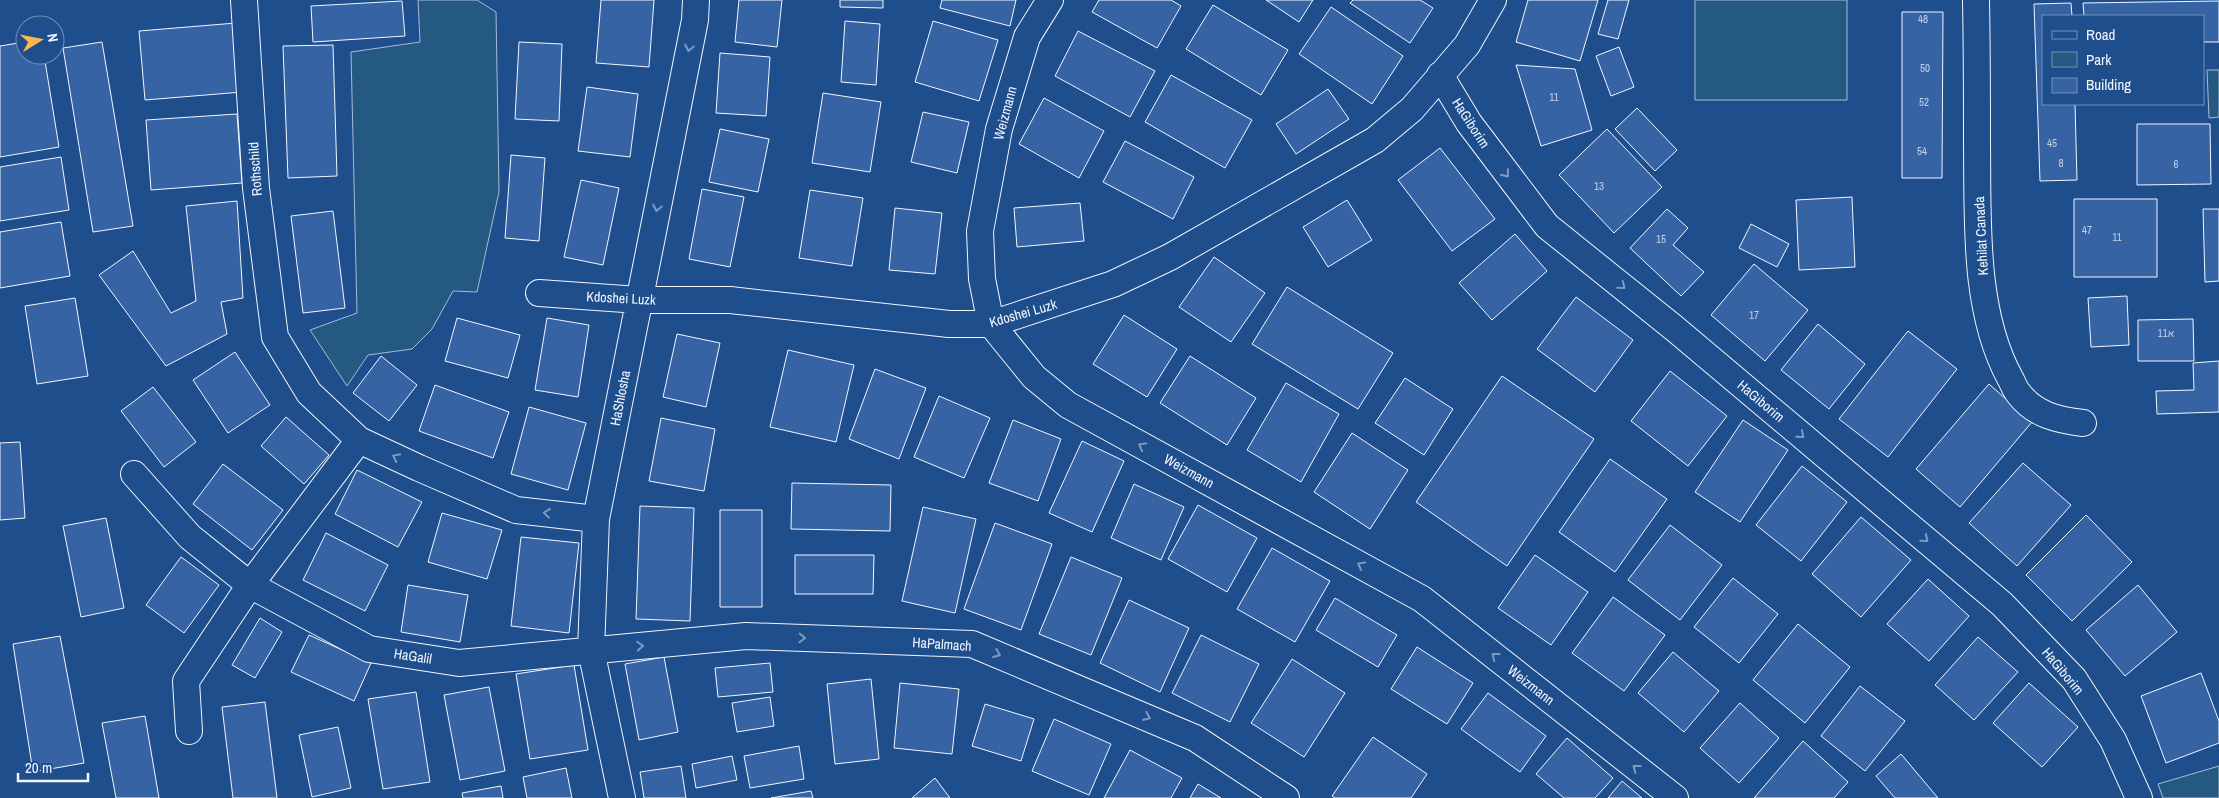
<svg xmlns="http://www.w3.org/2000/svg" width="2219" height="798" font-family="'Archivo Narrow',Heebo,sans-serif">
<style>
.green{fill:#245a82;stroke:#a8bbd7}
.building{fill:#3563a3;stroke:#f2f6ff}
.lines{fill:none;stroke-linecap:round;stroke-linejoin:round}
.minor-casing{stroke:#f2f6ff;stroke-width:28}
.minor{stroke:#1f4e8c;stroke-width:26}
.oneway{stroke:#7e9ac0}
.labels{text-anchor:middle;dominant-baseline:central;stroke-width:4;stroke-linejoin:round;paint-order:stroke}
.number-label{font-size:11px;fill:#c3d1e8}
.street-label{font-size:14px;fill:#f2f6ff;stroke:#1f4e8c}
</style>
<rect width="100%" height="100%" fill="#1f4e8c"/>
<path class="green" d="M418 0H477L496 12 499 192 477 292 453 291 432 329 412 349 368 355 347 386 310 330 357 313 351 52 420 42Z
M1695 0H1847V100H1695Z
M2207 70H2219V117L2209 118Z
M2219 766V798H2163L2158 784Z"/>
<path class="building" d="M601 0H654L649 67 596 63Z
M739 0H782L777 47 735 42Z
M840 0H883V8L840 7Z
M942 0H1016L1010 26 940 8Z
M1099 0H1171L1181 6 1157 48 1092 12Z
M1266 0H1313L1299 22Z
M1353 0H1420L1433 8 1410 43 1350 3Z
M1528 0H1598L1580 61 1516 42Z
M1608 0H1629L1618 39 1598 34Z
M402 1 405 36 313 42 311 6Z
M2219 1V42H2203V16H2084L2083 3Z
M2071 3 2072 16H2043V104H2075L2077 180 2040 181 2034 4Z
M1213 5 1288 50 1261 95 1186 49Z
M1331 7 1403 56 1372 104 1299 54Z
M1902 12H1943L1942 178H1902Z
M845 21 880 24 876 85 841 82Z
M933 21 998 40 979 101 915 82Z
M236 23 242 92 145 100 139 31Z
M1078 31 1155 71 1130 117 1055 76Z
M25 42V55H44L59 147 0 157V46Z
M102 42 133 226 93 232 63 48Z
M519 42 562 44 559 121 515 119Z
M333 45 337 176 288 178 283 46Z
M1619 47 1634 87 1611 96 1596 56Z
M720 53 770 57 766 116 716 113Z
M1516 65 1575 69 1592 130 1541 146Z
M1171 75 1252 120 1225 168 1145 122Z
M587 87 638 94 630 157 578 151Z
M1328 89 1349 119 1296 154 1276 124Z
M823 93 881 102 870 172 812 163Z
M1044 98 1104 131 1079 178 1019 144Z
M1637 108 1677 150 1655 171 1615 129Z
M923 112 969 122 957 173 911 162Z
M237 114 242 183 151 190 146 120Z
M2137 124H2210L2211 184 2137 185Z
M720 129 769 139 758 192 709 182Z
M1607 129 1662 187 1614 233 1559 175Z
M1125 141 1194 177 1173 219 1103 182Z
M1440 148 1495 219 1452 251 1398 180Z
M511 155 545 158 539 241 505 238Z
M61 157 69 210 0 221V167Z
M581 180 619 188 603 265 564 257Z
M702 189 744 197 730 267 689 259Z
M810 190 863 198 852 266 799 258Z
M1852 197 1855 267 1799 270 1796 200Z
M2074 199H2157V277H2074Z
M1347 200 1372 240 1328 267 1303 227Z
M237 201 243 298 221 302 227 334 166 366 99 275 133 251 171 313 196 301 186 206Z
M1080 203 1084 241 1017 247 1014 208Z
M895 208 942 213 935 274 889 270Z
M1667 209 1688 228 1673 245 1704 272 1681 296 1630 248Z
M2203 209H2219V281L2205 282Z
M333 211 345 308 303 313 291 216Z
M61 222 70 276 0 288V232Z
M1751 224 1789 244 1777 267 1739 248Z
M1515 234 1547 271 1492 320 1459 283Z
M1214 257 1265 293 1231 342 1179 307Z
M1754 264 1808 310 1765 361 1711 315Z
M1287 287 1393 353 1358 409 1252 344Z
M2127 296 2129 345 2091 347 2088 298Z
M1576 297 1633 340 1595 392 1537 349Z
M75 298 88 376 37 384 25 306Z
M1124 315 1177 349 1147 397 1093 364Z
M457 318 520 335 508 378 445 361Z
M547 318 589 325 578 397 535 390Z
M2193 319 2194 361H2138V320Z
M1818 324 1865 364 1829 409 1781 370Z
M1908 331 1957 369 1888 457 1839 419Z
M677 334 720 343 706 407 663 397Z
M788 350 854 365 836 442 770 427Z
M235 352 270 405 228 433 193 380Z
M381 356 417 385 389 421 353 393Z
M1190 356 1256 398 1227 445 1160 403Z
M2219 361V412L2157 414 2156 391 2194 390 2193 363Z
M875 369 926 388 899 459 849 439Z
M1670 371 1727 416 1688 466 1631 421Z
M1502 376 1594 439 1507 566 1416 502Z
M1405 378 1453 409 1424 455 1375 423Z
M1286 383 1339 414 1301 482 1247 450Z
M1989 384 2032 422 1960 507 1916 469Z
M435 385 509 412 493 458 419 431Z
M153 387 196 442 164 467 121 411Z
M939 396 990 418 964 478 914 457Z
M529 407 586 423 568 490 511 474Z
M286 417 329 455 304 484 261 446Z
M661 418 715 429 704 491 649 481Z
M1013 420 1061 439 1038 501 989 483Z
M1743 420 1788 450 1740 522 1695 492Z
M1352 433 1408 470 1370 529 1314 492Z
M1082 441 1124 461 1092 532 1049 513Z
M20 442 25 518 0 520V443Z
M1610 459 1667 499 1615 572 1559 532Z
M2023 463 2071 505 2017 566 1969 523Z
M223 464 283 510 252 550 193 504Z
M1802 466 1847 502 1801 561 1756 525Z
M357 470 422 502 398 547 335 514Z
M792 483 891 485 890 531 791 529Z
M1134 484 1184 507 1161 560 1111 538Z
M1198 505 1257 538 1227 592 1168 559Z
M640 506 694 508 690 621 636 619Z
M923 507 976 519 955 613 902 601Z
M720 510H762V607H720Z
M442 513 502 530 487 579 428 562Z
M2086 515 2132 562 2072 621 2026 575Z
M1861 517 1911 560 1861 617 1812 574Z
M106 518 124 608 81 617 63 526Z
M995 523 1052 544 1021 630 964 609Z
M1670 525 1722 565 1680 620 1628 580Z
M326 533 388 565 365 611 303 580Z
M521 537 579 543 569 633 511 626Z
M1272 548 1330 581 1295 642 1237 609Z
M795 555H874L873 594H795Z
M1535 555 1588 592 1551 645 1498 608Z
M181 557 219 585 184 633 146 605Z
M1071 557 1122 578 1091 655 1039 634Z
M1733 578 1778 614 1739 663 1694 627Z
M1928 579 1969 616 1929 661 1887 624Z
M408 585 468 595 460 642 401 632Z
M2138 585 2177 632 2125 676 2086 630Z
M1613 597 1665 635 1624 691 1572 653Z
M1335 598 1397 635 1378 667 1316 630Z
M1129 600 1189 628 1160 692 1100 663Z
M260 618 282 632 255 678 232 665Z
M1798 624 1850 667 1805 723 1753 680Z
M309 635 371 663 354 701 291 672Z
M1201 635 1259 664 1230 722 1172 693Z
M60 636 84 763 33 772 13 644Z
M1978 637 2018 672 1974 720 1935 685Z
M1417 647 1473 683 1447 724 1391 689Z
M1673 652 1719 691 1684 732 1638 693Z
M664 657 678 732 639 740 625 664Z
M1292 659 1345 693 1304 757 1251 723Z
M770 663 773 692 718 697 715 668Z
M574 665 588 750 530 759 516 674Z
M2201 673 2219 721V743L2166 763 2141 696Z
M871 679 879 759 835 764 827 684Z
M900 683 959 689 952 754 894 748Z
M2029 683 2078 727 2042 767 1993 723Z
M1860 686 1905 721 1865 771 1821 736Z
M489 687 505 771 460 780 444 695Z
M416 692 430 782 383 789 368 699Z
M1488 693 1546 736 1520 772 1461 729Z
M770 697 774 726 737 732 732 703Z
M265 702 277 798H233L222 707Z
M1740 703 1779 738 1739 783 1700 748Z
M985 704 1034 719 1021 761 972 746Z
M145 716 159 798H116L102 723Z
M1054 719 1111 744 1089 795 1032 771Z
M338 727 351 788 312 797 299 735Z
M1373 737 1427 774 1411 798H1335L1332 796Z
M1567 738 1613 778 1595 798H1564L1536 774Z
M1803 741 1848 782 1834 798H1754Z
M799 746 804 779 750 788 744 756Z
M1130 750 1182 778 1171 798H1104Z
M1901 754 1938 798H1895L1876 776Z
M732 756 737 780 696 788 692 764Z
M681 766 686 798H644L640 772Z
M566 768 572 798H527L523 777Z
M935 778 950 798H912Z
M1622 781 1642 798H1608Z
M1198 784 1221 798H1190Z
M501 786 503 798H463L462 793Z
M811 791 813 798H771Z"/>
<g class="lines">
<defs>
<path id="minor" d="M244 0 256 188 275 337 309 393 359 440 419 468 516 510 596 519
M1050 0 1027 37 999 129 980 231 982 279 991 324 1034 377 1068 405 1422 599 1675 798
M1976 0C1977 48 1977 96 1977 144 1978 219 1973 310 2010 378 2013 383 2015 390 2019 394 2035 415 2058 420 2083 423
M1440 75 1469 123 1547 226 1674 328 2002 604 2074 679 2113 740 2139 798
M539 293 639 300H730L949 324H991L1113 284 1170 257 1375 140 1412 109 1467 45 1493 0
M134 474 190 537 250 585 369 649 459 663 746 636 972 644 1195 738 1286 798
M189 731 186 681 250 585 359 440
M622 798 591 650 596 519 695 20 696 0"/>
</defs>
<use href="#minor" class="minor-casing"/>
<use href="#minor" class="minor"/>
</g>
<defs><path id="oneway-chevron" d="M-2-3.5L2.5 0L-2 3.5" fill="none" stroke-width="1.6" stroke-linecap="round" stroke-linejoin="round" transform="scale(1.25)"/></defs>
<g class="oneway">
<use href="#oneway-chevron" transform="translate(689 48) rotate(101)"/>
<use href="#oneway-chevron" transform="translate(1506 174) rotate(52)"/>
<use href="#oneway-chevron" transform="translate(657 208) rotate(101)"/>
<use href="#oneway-chevron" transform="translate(1622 286) rotate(39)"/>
<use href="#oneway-chevron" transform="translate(1801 435) rotate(40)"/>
<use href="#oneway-chevron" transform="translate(1142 446) rotate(-151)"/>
<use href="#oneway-chevron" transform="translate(396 457) rotate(-154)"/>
<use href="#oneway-chevron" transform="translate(547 513) rotate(-174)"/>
<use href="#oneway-chevron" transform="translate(1925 539) rotate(40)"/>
<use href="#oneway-chevron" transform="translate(1361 565) rotate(-151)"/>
<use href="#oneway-chevron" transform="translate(802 638) rotate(2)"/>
<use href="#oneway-chevron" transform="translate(640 646) rotate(-5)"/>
<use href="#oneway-chevron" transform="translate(997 654) rotate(23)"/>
<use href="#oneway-chevron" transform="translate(1495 656) rotate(-142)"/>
<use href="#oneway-chevron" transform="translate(1147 717) rotate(23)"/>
<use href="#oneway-chevron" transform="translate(1636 768) rotate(-142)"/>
</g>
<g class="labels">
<g class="number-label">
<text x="1923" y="19">48</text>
<text x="1925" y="68">50</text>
<text x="1554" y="97">11</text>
<text x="1924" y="102">52</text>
<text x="2052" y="143">45</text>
<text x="1922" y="151">54</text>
<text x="2061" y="163">8</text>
<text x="2176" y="164">6</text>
<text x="1599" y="186">13</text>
<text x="2087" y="230">47</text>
<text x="2117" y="237">11</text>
<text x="1661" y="239">15</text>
<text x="1754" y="315">17</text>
<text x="2166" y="333">11א</text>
</g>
<g class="street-label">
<text transform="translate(1005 113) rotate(-75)">Weizmann</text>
<text transform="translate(1471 123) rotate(57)">HaGiborim</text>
<text transform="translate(255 169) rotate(-94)">Rothschild</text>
<text transform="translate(1981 236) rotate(-93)">Kehilat Canada</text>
<text transform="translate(621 298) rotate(3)">Kdoshei Luzk</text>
<text transform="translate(1023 313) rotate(-16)">Kdoshei Luzk</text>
<text transform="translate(620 398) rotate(-79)">HaShlosha</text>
<text transform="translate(1761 401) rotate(40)">HaGiborim</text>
<text transform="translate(1189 471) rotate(29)">Weizmann</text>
<text transform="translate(942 644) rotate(4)">HaPalmach</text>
<text transform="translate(413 656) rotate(9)">HaGalil</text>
<text transform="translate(2063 671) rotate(50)">HaGiborim</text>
<text transform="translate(1531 685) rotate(38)">Weizmann</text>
</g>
</g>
<rect x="2042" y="15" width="162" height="90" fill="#1f4e8c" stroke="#7391ba"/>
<rect x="2052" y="31" width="25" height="8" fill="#1f4e8c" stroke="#7391ba"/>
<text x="2086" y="40" font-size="15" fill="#f2f6ff">Road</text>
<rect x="2052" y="52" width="25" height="15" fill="#245a82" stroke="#7391ba"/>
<text x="2086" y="65" font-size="15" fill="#f2f6ff">Park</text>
<rect x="2052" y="78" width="25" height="15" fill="#3563a3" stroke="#7391ba"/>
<text x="2086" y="90" font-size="15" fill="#f2f6ff">Building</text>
<g transform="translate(40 40) rotate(80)"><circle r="24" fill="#1f4e8c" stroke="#7391ba"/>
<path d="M0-4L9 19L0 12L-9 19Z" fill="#ffb74d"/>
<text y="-8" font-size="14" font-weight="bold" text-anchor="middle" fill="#f2f6ff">N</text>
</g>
<path d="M18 773v8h70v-8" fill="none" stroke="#f2f6ff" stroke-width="2.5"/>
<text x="25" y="773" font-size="15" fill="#f2f6ff" stroke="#1f4e8c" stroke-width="4" paint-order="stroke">20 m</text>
</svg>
